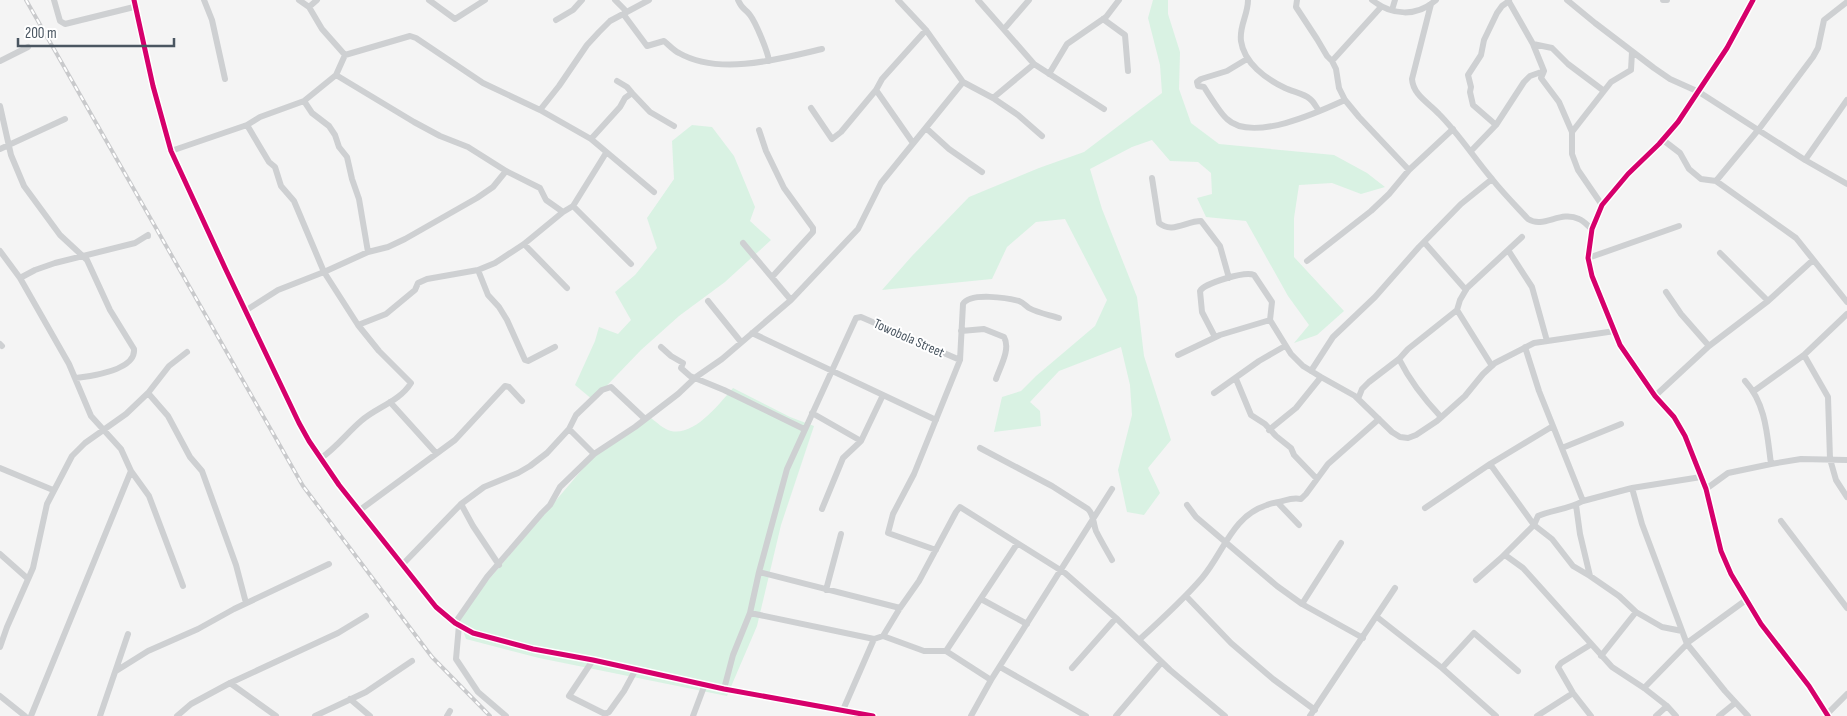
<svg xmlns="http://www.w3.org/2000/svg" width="1847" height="716" font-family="'Sofia Sans Condensed',sans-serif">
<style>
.green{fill:#d9f2e3}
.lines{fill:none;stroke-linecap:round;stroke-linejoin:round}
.street{stroke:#ced0d2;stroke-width:6}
.rail-casing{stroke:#c9cacc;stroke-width:4}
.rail{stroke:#fff;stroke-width:2;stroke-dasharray:5.5;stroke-linecap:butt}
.cycleway-casing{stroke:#fff;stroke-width:8}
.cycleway{stroke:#d6006c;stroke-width:5}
.labels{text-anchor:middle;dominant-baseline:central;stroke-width:4;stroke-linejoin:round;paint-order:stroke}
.street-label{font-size:14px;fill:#4a5661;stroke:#fff}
</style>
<rect width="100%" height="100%" fill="#f4f4f4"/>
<path class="green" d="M1153 0H1168V14L1180 52 1179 89 1191 123 1219 144 1334 155 1367 173 1385 187 1361 194 1332 183 1299 185 1294 218V257L1344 311 1317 335 1294 343 1309 325 1288 296 1246 221 1206 217 1197 198 1212 194 1211 173 1198 162 1170 161 1152 140 1132 147 1090 169 1102 209 1137 297 1144 356 1171 440 1148 468 1160 493 1144 515 1127 512 1118 470 1132 415 1130 385 1121 347 1059 371 1030 402 1040 411 1041 426 994 432 1002 397 1021 391 1036 376 1095 326 1107 300 1065 219 1036 222 1007 247 992 279 882 290 912 256 969 197 1039 168 1084 152 1162 93 1160 65 1148 18Z
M692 125 712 127 734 156 755 207 750 221 771 240 725 282 679 316 641 350 593 400 575 385 595 341 599 327 618 334 631 320 615 292 635 275 657 248 647 218 674 179 672 141Z
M733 388 790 417 814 426 781 525 757 626 727 696 539 658 466 639 458 616 591 459 651 418C656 422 665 430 671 431 695 436 719 404 733 388Z"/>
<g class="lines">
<path class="street" d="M54 0 60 21 65 24 134 7
M134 0 153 86 171 151 226 270 299 423 309 441 339 485 436 607 455 623 473 633 533 649 593 660 724 689 873 716
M204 0 212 20 225 79
M299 0 309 7 322 29 345 55
M429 0 455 19 485 0
M615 0 625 10 624 15 647 46 664 41C669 45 673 50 679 53 719 76 780 59 822 49
M738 0C743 11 745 8 750 15 756 23 768 52 769 61
M898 0 926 30 963 82 993 98 1018 115 1042 136
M978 0 1034 64 1104 109
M1248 0C1248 15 1239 26 1241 41 1244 63 1266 79 1285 88 1293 92 1303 93 1310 99 1314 102 1316 107 1319 111
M1297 0 1296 7 1317 39 1327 56 1332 61 1336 69 1339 88 1345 100 1359 117 1409 170
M1372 0C1392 16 1417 17 1436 0
M1508 0 1533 44 1544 71 1541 78 1559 102 1572 132V154L1578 170 1602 205
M1567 0 1595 23 1654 68 1670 79 1699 92 1805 160 1847 184
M1663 0H1667
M1753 0 1727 48 1678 122 1659 144 1628 174 1602 205 1592 229 1588 258 1592 276 1620 345 1655 396 1674 417 1685 436 1706 489 1721 551 1731 574 1761 624 1809 686 1828 716
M1431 4 1412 79C1413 95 1429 103 1439 114 1459 134 1474 158 1492 179 1503 193 1516 206 1528 219 1544 229 1560 210 1579 219 1584 221 1588 226 1592 229
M309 7 317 0
M1392 10 1395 0
M1103 19 1125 35 1128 71
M556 20 573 10 582 0
M1004 29 1029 0
M1533 44 1552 48 1568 64 1604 91
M1247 59 1227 71 1201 79 1197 82 1198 86 1204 87C1209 95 1221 114 1227 119 1252 143 1319 112 1345 100
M0 61 28 47
M1332 61 1381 7
M1049 74 1067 44 1106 17 1119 0
M336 75 414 122 440 136 468 147 506 171 540 188 546 200 563 212
M632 93 650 112 674 126
M993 98 1034 64
M304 101 312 113 329 126 335 135 339 147 347 157 352 179 359 199 368 252
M0 106 11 155 24 186 60 235 87 260 110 310 134 349C136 370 92 376 76 378
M811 108 832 139 841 132 876 90
M540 110 559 86 587 45 599 32 610 21 649 0
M247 125 269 162 275 167 281 186 294 201 324 272 358 325 379 351 411 383C399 402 377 407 361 421 347 433 336 448 321 458
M1496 125 1473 105 1470 92 1471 87 1468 75 1481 55 1484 40 1497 13 1502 6 1509 1
M926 128 949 149 982 172
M759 130 766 151 784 188 813 228V232L772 277
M1572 132 1611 82 1631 70 1632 52
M591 139 620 107 625 98 632 93 627 87 617 81
M1663 140 1680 153 1689 169 1701 179 1716 181 1796 238 1847 302
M913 143 876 90 882 79 926 30
M0 149 65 119
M171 151 247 125 260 117 304 101 336 75 345 55 410 36 416 38 483 83 540 110 591 139 654 192
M1471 151 1496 125 1524 82 1530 76 1544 71
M1805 160 1847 100
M1152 178 1159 223C1172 234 1186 221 1201 221L1220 246 1229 278
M1716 181 1759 129 1813 57 1818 48 1824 20 1847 2
M573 206 631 264
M1424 242 1466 290
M743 243 791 300
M524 244 567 288
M1508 250 1532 287 1547 341
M0 251 20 278 69 364 91 416 121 449 131 471 149 496 183 586
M1720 253 1768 301
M1588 258 1679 226
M1307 261 1371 211 1389 194 1409 170 1453 129
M478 270 488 295 499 307 507 320 525 360 528 361 555 347
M20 278 35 270 55 263 135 243 148 235V236
M1666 292 1681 314 1709 346
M708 301 741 342
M1457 310 1492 366
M245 311 278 290 324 272 368 252 388 247 405 239 477 198 493 187 506 171
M358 325 386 314 415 290 418 283 427 279 478 270 495 263 524 244 563 212 573 206 606 153
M961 331 984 329 1004 337C1011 349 1000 367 996 379
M752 333 936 420
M1215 337 1202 312 1200 291C1205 283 1245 271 1254 275L1272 302 1270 320 1291 354 1303 366 1321 377 1355 396 1392 432 1400 437 1408 438 1416 435 1437 421 1465 396 1483 374 1495 363 1534 343 1615 331
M0 344 2 346
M661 347 671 356 683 363 681 368 690 376 724 390 804 429
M1525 347 1539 391 1583 501
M187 352 169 366 148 393 168 416 190 457 202 471 236 565 246 603
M1178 355 1220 335 1270 320
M1804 355 1828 397 1830 459 1836 480 1847 497
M1399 359C1410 381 1424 399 1441 417
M1311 371 1333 337 1375 297 1419 247 1461 204 1492 179
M1236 379 1251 415 1265 424 1276 436 1291 448 1294 455 1317 479
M1745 381C1766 404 1767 434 1771 464
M1754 391 1804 355 1847 314
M1214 393 1259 361 1285 346
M1655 396 1709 346 1768 301 1813 260
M1358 399 1362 389 1369 382 1399 359 1408 349 1457 310 1460 300 1467 288 1522 237
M390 402 436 453
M812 413 861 441
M569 429 594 454
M1269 430 1296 408 1321 377
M980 448 1052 486 1088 509C1094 515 1093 523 1096 531 1101 541 1107 551 1112 560
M1562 448 1621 424
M1490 464 1534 525 1552 539 1573 566 1590 576 1619 596 1636 612 1662 627 1682 631
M0 468 53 490
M1632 488 1642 524 1687 644 1725 691 1748 716
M1706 489 1728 473 1771 464 1801 459 1847 460
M1278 503 1299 525
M461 504 473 526 499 565
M1187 505 1196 517 1277 586 1302 604 1363 638
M1576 505 1580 534 1590 576
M1425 508 1490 464 1553 426
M822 509 843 458 861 441 883 395
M360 510 455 440 505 386 509 387 522 401
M1781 521 1847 608
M936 550 888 533 893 514 914 474 960 360 963 304C970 292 1008 298 1019 301 1024 303 1026 306 1029 308 1038 313 1050 315 1059 318
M0 554 27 578
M1505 555 1523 568 1612 667 1644 688 1667 706 1656 716
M403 564 461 504 484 487 518 473 530 466 547 453 569 429 576 415 602 390 611 387 645 419
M759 572 900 608
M1476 580 1501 558 1534 525 1538 516C1552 510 1569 509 1583 501L1632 488 1701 477
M826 590 841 534
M1186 596 1231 643 1273 679 1315 710
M981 599 1027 624
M1302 604 1341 543
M750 613 874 639 883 636 924 651H946L991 680
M1377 617 1442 668 1496 716
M455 623 487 577 542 513 550 505 560 487 594 454 635 427 678 394 696 377 722 359 791 300 858 229 881 183 963 82
M459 625 456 659 478 692 506 716
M883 636 900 608 919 581 956 512 960 507 1065 573 1116 618 1170 670 1225 716
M1139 640C1161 620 1183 600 1202 578 1224 552 1232 516 1267 505 1271 503 1275 503 1279 502 1287 500 1292 497 1301 499L1306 494 1328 464 1379 419
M1687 643 1746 600
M1590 645 1561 663 1558 667 1573 693 1591 716
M0 647 7 627 33 568 47 504 72 456 85 443 126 414 148 393
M946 651 1017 544
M1601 656 1636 612
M593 660 569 696 605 714 609 712 624 691 636 669
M1000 667 1086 716
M1072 668 1116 618
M1442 668 1474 633 1518 671
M116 671 148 651 198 629 234 609 329 564
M230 683 276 716
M1644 688 1687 644
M724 689 733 655 750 613 759 572 787 469 856 318 861 317 960 360
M0 696 25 716
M350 699 370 716
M1667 706 1676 716
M843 710 874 639
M1827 714 1847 694
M31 716 131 471
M100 716 128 634
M177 716 191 704 230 683 338 633 366 616
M315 716 366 692 412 661
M447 716 450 711
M693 716 705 684
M971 716 991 680 1112 489
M1116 716 1161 663
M1310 716 1395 588
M1537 716 1573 693
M1719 716 1735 703"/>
<defs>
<path id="rail" d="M26 0 303 486 432 657 490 716"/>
</defs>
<use href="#rail" class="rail-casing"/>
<use href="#rail" class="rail"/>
<defs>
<path id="cycleway" d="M134 0 153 86 171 151 226 270 299 423 309 441 339 485 436 607 455 623 473 633 533 649 593 660 724 689 873 716
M1753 0 1727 48 1678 122 1659 144 1628 174 1602 205 1592 229 1588 258 1592 276 1620 345 1655 396 1674 417 1685 436 1706 489 1721 551 1731 574 1761 624 1809 686 1828 716"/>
</defs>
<use href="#cycleway" class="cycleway-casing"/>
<use href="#cycleway" class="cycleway"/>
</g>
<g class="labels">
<g class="street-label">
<text transform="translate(909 338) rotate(24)">Towobola Street</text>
</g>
</g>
<path d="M18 38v8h156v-8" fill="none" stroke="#4a5661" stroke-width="2.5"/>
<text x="25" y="38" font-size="15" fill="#4a5661" stroke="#ffffff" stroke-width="4" paint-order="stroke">200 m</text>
</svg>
